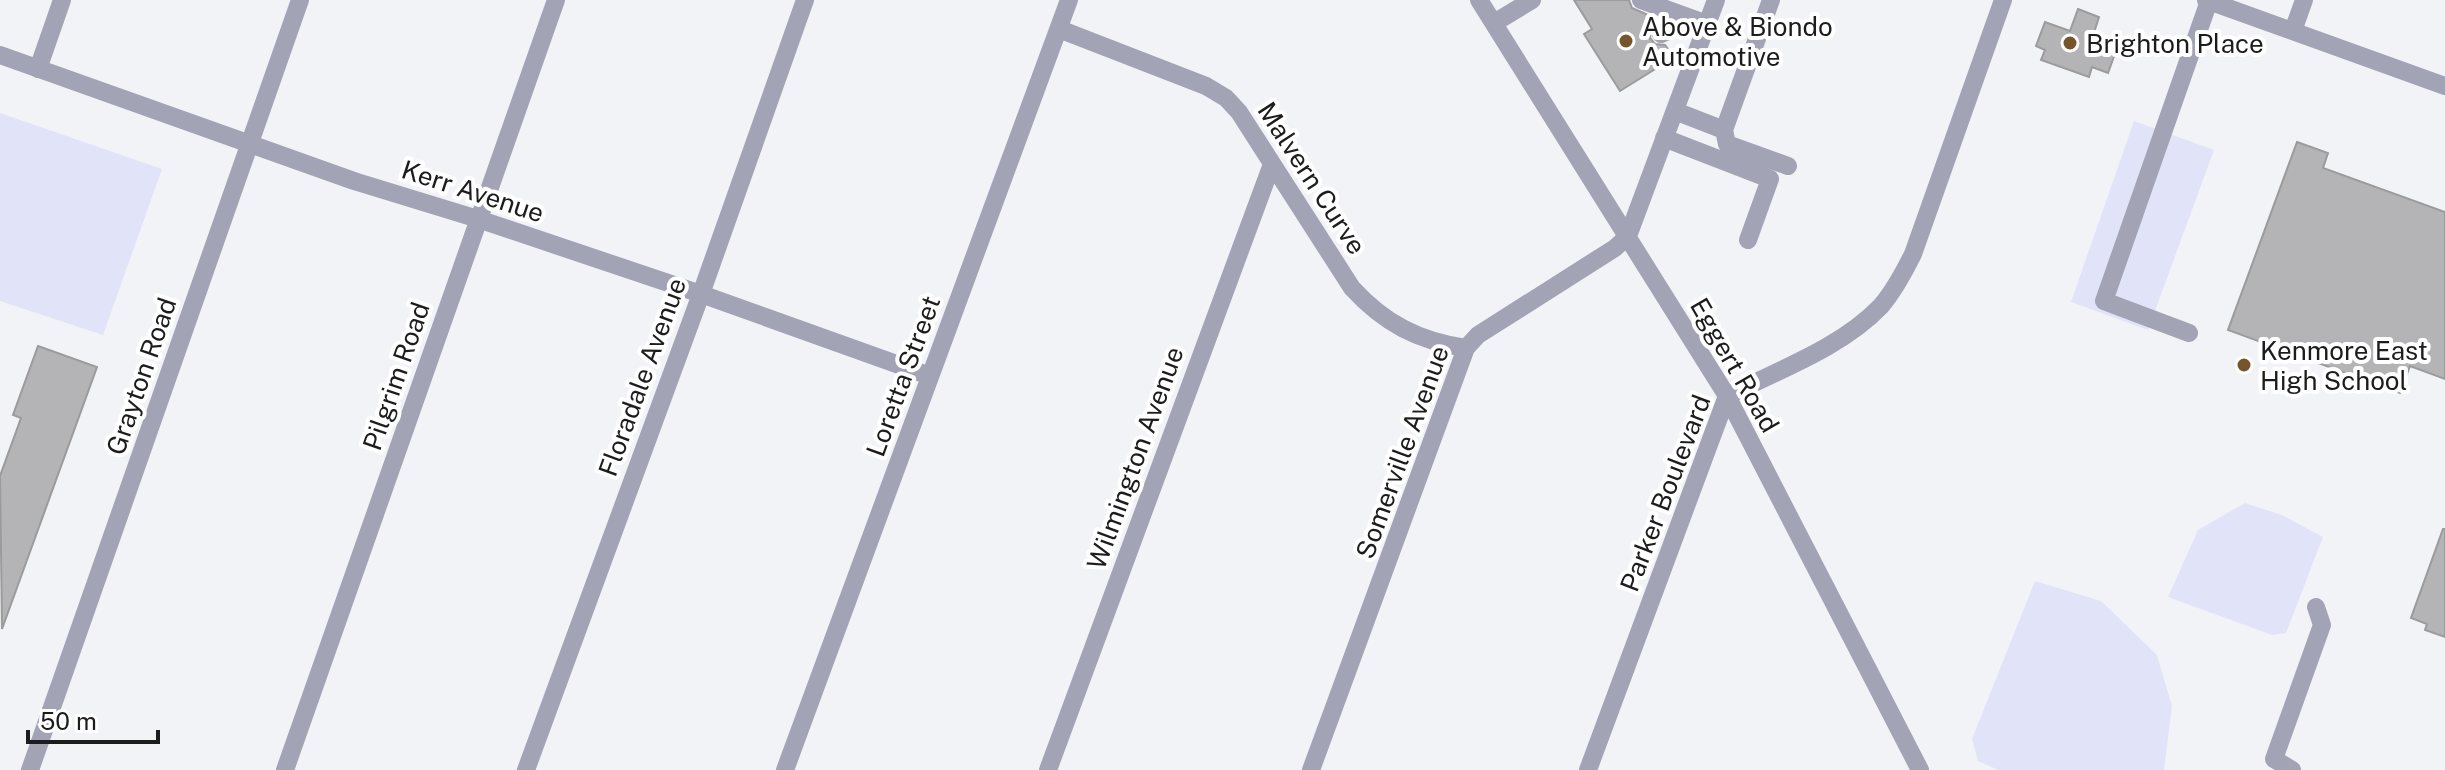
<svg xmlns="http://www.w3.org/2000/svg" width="2445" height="770" font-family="'Public Sans',sans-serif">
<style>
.pitch{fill:#e1e4f9}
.building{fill:#b4b4b7;stroke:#9b9b9e;stroke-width:2}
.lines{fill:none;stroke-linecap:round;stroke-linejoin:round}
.minor{stroke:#a2a4b6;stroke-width:18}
.poi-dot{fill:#77552c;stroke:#fff;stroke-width:3}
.labels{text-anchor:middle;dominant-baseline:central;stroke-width:8;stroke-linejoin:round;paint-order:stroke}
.poi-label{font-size:26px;fill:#1c1c1d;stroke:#fff;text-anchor:start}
.street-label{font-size:26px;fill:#1c1c1d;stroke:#fff}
</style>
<rect width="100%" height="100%" fill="#f2f3f6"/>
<path class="pitch" d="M0 113 162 169 103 335 0 301Z
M2134 121 2214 150 2148 330 2071 302Z
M2245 503 2282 515 2323 537 2286 633 2272 635 2168 597 2198 530Z
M2035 581 2101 601 2157 655 2172 706 2164 770H1998L1978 761 1972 739Z"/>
<path class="building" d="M1574 0H1629L1632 8 1653 17 1650 38 1655 44 1665 45 1668 49 1660 54 1665 63 1620 91 1584 34 1592 29Z
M2078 9 2099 17 2092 39 2117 48 2108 73 2092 67 2089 77 2041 60 2045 50 2036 46 2045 22 2070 31Z
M2297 142 2328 153 2323 168 2445 212V379L2410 366 2400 393 2228 330Z
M38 346 97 367 2 629 0 476 21 418 13 415Z
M2443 529H2445V637L2425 630 2427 624 2411 618Z"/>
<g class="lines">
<path class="minor" d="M1479 0 1727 396 1920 770
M1641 0 1707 24
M2206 0 2445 86
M1494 23 1532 0
M1059 29 1206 86 1226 98 1239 112 1352 288C1384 323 1418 341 1466 348
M2293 31 2304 0
M1661 34 1693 19
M0 55 354 181 478 219 701 294 930 376
M38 69 62 0
M1675 111 1724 130 1771 0
M1724 130 1727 144 1788 166
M1664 138 1770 179 1748 240
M2189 333 2104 301 2209 1
M30 770 300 0
M285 770 556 0
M526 770 701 294 805 0
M785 770 1069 0
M1048 770 1272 164
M1311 770 1466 348 1478 335 1615 248 1628 236 1716 0
M1588 770 1727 396C1778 370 1841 348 1881 306 1894 291 1904 272 1913 254L2003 0
M2292 770 2274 759 2322 625 2316 607"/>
</g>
<g class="poi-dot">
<circle cx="1626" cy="41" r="8"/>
<circle cx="2070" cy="43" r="8"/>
<circle cx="2244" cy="365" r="8"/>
</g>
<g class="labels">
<g class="poi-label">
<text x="1642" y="26">Above &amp; Biondo<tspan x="1642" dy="30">Automotive</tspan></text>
<text x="2086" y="43">Brighton Place</text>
<text x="2260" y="350">Kenmore East<tspan x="2260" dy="30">High School</tspan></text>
</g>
<g class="street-label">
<text transform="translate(1312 178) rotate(57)">Malvern Curve</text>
<text transform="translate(473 191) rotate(18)">Kerr Avenue</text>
<text transform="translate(1735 365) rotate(60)">Eggert Road</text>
<text transform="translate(141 376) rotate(-71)">Grayton Road</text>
<text transform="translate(396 376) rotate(-71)">Pilgrim Road</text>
<text transform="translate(903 376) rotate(-70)">Loretta Street</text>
<text transform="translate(642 377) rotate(-70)">Floradale Avenue</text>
<text transform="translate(1402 452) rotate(-70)">Somerville Avenue</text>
<text transform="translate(1135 458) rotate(-70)">Wilmington Avenue</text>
<text transform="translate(1665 493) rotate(-69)">Parker Boulevard</text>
</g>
</g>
<path d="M28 730v12h130v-12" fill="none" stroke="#1c1c1d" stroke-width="4"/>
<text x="40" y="730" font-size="24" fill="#1c1c1d" stroke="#ffffff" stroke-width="6" paint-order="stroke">50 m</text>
</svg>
